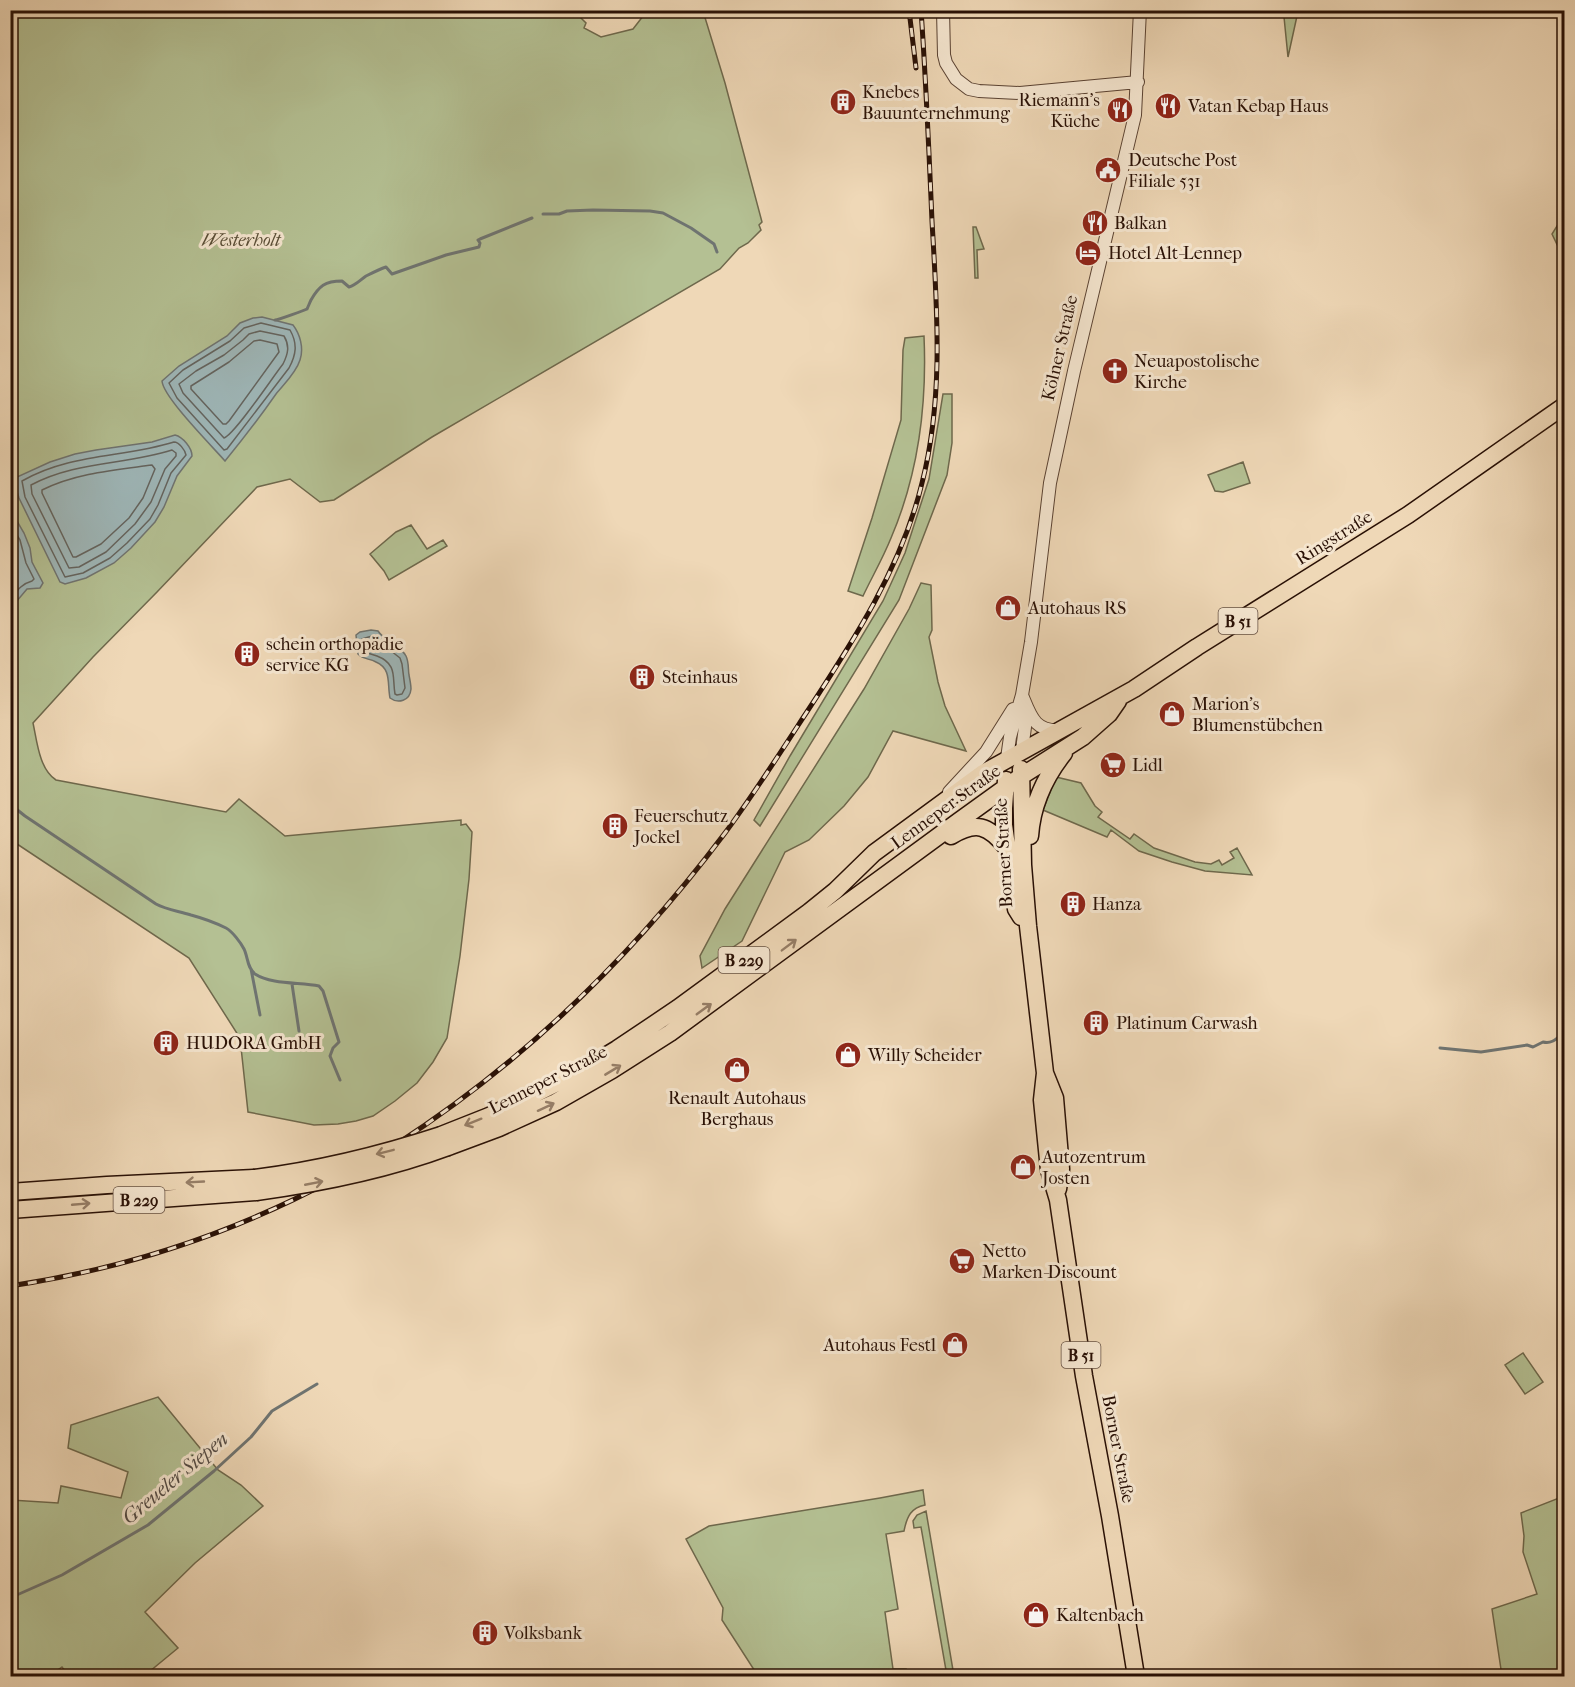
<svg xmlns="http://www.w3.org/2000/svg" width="1575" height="1687" font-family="'IM FELL French Canon',serif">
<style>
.green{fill:#b4c093;stroke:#6e684c;stroke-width:1.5}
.water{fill:#9eb7b9;stroke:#6f7471;stroke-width:1.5}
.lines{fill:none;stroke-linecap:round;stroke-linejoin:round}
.shore{stroke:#64645f;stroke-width:1.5}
.stream{stroke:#6f7471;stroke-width:3}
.tertiary-casing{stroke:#5a4232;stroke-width:14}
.primary-casing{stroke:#291005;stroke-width:19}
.tertiary{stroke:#f5e6d0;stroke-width:12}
.primary{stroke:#efd8b7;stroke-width:16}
.rail-casing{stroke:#291005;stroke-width:5}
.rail{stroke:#f5e6d0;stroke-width:3;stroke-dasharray:9;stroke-linecap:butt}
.primary-bridge-casing{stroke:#291005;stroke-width:19;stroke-linecap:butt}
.primary-bridge{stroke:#efd8b7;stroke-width:16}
.oneway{stroke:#967e67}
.labels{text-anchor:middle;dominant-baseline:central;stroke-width:6;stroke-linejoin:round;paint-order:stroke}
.shield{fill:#f5e6d0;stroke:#665042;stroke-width:1.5}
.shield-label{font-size:16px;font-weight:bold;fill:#291005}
.poi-label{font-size:18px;fill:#291005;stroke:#f5e6d0;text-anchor:start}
.park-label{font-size:18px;font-style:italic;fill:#5a4e37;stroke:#f5e6d0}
.street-label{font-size:18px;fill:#291005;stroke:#f5e6d0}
.water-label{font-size:20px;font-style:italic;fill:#524a44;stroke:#f5e6d0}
</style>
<rect width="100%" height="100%" fill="#efd8b7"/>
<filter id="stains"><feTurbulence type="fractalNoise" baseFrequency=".00333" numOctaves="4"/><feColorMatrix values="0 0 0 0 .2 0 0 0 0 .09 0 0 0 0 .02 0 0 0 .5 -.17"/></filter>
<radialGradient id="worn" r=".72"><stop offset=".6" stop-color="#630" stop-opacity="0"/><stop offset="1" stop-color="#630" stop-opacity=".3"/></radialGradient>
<path class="green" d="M566 10 580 17 586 23 584 28 601 37 633 29 647 11H703L725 83 762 222 759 225 761 230 748 243 739 248 720 269 432 437 334 500 320 502 290 479 257 487 157 592 93 657 33 723C37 741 39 769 56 780L226 812 239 799 285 836 461 820V825L466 824 472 832 469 879 460 956 447 1038 433 1062 417 1083 395 1101 373 1116 356 1121 338 1124 314 1125 248 1112 240 1038 189 958 11 840 10 11Z
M1297 16 1288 57 1284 17Z
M1562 218 1564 219V259L1552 234Z
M973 227H976L984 249 977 250 978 278H975Z
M924 336C927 404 918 475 891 538 883 558 872 577 863 596L848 591 872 518 901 420 903 350 905 338Z
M943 394H952V443L947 475 899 600 760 826 754 820 790 756 883 601 905 553 929 479Z
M1243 462 1250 483 1223 492 1215 491 1208 475Z
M411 525 427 549 443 540 447 546 389 580 384 571 370 554 396 532Z
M921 583 931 585 932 630 929 637 938 682 945 706 966 751 893 731 868 777 844 806 809 840 785 852 742 941 702 968 700 956 725 909 864 689 909 609Z
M1056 777 1081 783 1095 806 1102 812 1098 817 1130 839 1134 834 1154 848 1195 862 1211 864 1219 860 1222 865 1234 858 1230 852 1237 848 1252 875 1205 871 1172 862 1139 851 1111 830 1107 837 1043 810Z
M1523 1353 1543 1382 1525 1394 1505 1365Z
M158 1397 218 1470 241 1485 263 1506 195 1563 145 1612 178 1648 144 1676H69L62 1667 49 1676H11V1500L58 1503 61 1486 121 1498 128 1472 68 1448 71 1425Z
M923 1490 925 1505C911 1508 907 1516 904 1531L886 1534 898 1609 885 1612 893 1669H906V1676H909H758L722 1620 723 1608 686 1539 709 1526 880 1498Z
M1564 1496V1676H1502L1492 1609 1537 1594 1523 1552 1524 1536 1521 1513Z
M926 1511 954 1676H947L921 1527 914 1528 913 1521 917 1515Z"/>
<path class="water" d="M262 317 293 325C300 334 304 348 300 360 296 373 284 384 276 394 260 417 243 439 225 461 212 446 163 397 162 381L179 366 227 336 240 323 253 318Z
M175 435C183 437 192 448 192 456L177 476 164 507 155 522 131 548 114 563 86 578 65 584 60 582 19 498C17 491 13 483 17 477L50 462 75 454 96 450 152 442Z
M11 517 17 521 24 533 30 548 32 562 43 583 40 588 27 589 11 608Z
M371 630 378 631C385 642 400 645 406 656 409 662 408 669 409 675 410 680 411 685 411 689 410 701 398 704 390 698 387 684 392 669 376 662 369 658 364 660 358 654L356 635 360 632Z"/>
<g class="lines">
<path class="shore" d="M261 323 290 330C298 344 296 355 289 368L227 449 224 450 177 398 169 383 183 370 230 341 244 328Z
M260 331 284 336C290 346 288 354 283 364 272 378 235 434 224 438L183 393 179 384 196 371 224 355 243 340 249 334Z
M260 340 277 344 279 352 229 421 226 424H223L191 389V386L229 362 254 341Z
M174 442C179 442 185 450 186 455L171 473 158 505 150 519 127 543 110 558 83 573 65 577 25 497 22 481C71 453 123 458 174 442Z
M172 450 176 453V456L165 469 151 502 135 524 106 552 79 567 69 568 32 494 31 485C76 461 125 465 172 450Z
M152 465 155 469 143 498 129 518 101 544 76 557H73L42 493V490C76 473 115 470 152 465Z
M10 524 20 540 26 563 34 579 32 581C21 584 17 591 10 600
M372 636 400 658 402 664 405 688 402 694 397 695 395 694C392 678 398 664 377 656 372 654 368 654 363 651L362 639Z"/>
<path class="stream" d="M543 214H559L567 211 593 210 650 211 663 213 691 228 714 244 717 252
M275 320C278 320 305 310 307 309 308 307 310 302 311 300 319 286 325 281 342 281L349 287C356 285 360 280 366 276 372 273 380 269 386 267L392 274 446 255 479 247 480 243 478 240 480 239 532 218
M10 804 25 816 156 904C167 910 179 911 191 915 202 918 216 923 226 928 232 931 241 943 244 949 248 957 247 968 255 974 272 985 300 982 319 986L323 991 339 1042 333 1048 330 1056 340 1080
M251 969 260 1015
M292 984 299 1031
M1440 1048 1481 1052 1527 1045 1533 1047 1543 1042C1551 1044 1555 1040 1562 1034L1564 1035
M10 1598 62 1575 148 1525 214 1471 251 1437 272 1411 317 1384"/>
<defs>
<path id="tertiary" d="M943 10 944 55 946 63 956 79 969 89 979 91 1020 93 1138 82
M1022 695C1031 717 1035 732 1061 730
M1022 750 1025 727 1023 708
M1007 758 1010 737 1022 695 1031 642 1050 483 1074 371 1135 115 1140 10
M949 792 986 752 1013 709"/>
<path id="primary" d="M1021 769 1023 865 1028 926 1045 1073 1055 1098 1061 1169 1058 1189
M1006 780 1004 808V825L1016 909 1021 917
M951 836C976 821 988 825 1006 847
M1030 836C1032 806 1045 777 1064 753
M1045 1073 1042 1100 1049 1170 1058 1200 1084 1376 1110 1516 1136 1676
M441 1135 489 1116 533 1095 579 1072 617 1049 678 1008 809 912 835 891 874 853 983 773 1134 689 1197 647 1408 515 1564 406
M448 1147 499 1128 556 1102 612 1070 670 1033 959 821 1020 777 1083 737 1109 714 1118 701
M10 1192 107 1185 254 1178
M10 1210 256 1192"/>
</defs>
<use href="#tertiary" class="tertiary-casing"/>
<use href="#primary" class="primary-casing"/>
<use href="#tertiary" class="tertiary"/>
<use href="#primary" class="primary"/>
<defs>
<path id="rail" d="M909 10 916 68
M10 1286C124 1269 232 1234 334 1179 354 1168 376 1158 395 1145 523 1063 634 954 725 833 751 798 775 761 799 724 848 649 901 571 922 483 944 397 937 309 932 221 929 151 926 81 921 10"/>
</defs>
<use href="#rail" class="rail-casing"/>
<use href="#rail" class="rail"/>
<defs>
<path id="primary-bridge" d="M254 1178C318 1170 380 1155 441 1135
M256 1192C322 1183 386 1170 448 1147"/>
</defs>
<use href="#primary-bridge" class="primary-bridge-casing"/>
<use href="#primary-bridge" class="primary-bridge"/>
</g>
<defs><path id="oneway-shaft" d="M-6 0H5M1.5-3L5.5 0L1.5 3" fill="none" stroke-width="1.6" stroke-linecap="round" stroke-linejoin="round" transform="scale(1.5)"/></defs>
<g class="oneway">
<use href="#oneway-shaft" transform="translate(789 945) rotate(-37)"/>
<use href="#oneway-shaft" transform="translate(704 1009) rotate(-36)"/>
<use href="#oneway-shaft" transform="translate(613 1070) rotate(-31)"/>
<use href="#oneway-shaft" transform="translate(546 1107) rotate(-25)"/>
<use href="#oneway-shaft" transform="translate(473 1122) rotate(158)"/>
<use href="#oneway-shaft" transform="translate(385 1152) rotate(166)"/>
<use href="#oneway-shaft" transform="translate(195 1182) rotate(177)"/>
<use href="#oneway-shaft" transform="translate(314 1183) rotate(-11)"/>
<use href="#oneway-shaft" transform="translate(81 1204) rotate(-5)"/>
</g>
<defs>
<symbol id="building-disc" viewBox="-11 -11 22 22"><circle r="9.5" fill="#8f2418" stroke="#f5e6d0"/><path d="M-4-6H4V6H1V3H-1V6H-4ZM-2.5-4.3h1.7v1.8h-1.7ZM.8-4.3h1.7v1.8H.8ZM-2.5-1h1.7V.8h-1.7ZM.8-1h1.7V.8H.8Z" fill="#fff"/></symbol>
<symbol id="restaurant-disc" viewBox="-11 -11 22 22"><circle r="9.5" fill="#8f2418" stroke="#f5e6d0"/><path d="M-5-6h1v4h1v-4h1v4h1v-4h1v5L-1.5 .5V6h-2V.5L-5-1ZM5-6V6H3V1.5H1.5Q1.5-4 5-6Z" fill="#fff"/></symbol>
<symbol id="civic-disc" viewBox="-11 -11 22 22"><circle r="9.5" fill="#8f2418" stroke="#f5e6d0"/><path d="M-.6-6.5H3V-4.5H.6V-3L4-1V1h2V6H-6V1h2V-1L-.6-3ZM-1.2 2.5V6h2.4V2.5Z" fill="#fff"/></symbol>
<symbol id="hotel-disc" viewBox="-11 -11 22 22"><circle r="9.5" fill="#8f2418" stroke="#f5e6d0"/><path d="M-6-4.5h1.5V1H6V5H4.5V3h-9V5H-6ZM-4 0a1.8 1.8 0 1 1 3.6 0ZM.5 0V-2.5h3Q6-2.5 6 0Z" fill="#fff"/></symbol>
<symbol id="church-disc" viewBox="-11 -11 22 22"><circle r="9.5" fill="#8f2418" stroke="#f5e6d0"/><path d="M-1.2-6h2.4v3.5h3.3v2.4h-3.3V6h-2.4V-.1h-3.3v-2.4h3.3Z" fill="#fff"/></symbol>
<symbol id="shop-disc" viewBox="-11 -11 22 22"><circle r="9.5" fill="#8f2418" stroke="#f5e6d0"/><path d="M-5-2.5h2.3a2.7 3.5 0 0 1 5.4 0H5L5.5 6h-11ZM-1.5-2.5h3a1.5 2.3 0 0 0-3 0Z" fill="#fff"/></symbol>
<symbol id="supermarket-disc" viewBox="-11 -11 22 22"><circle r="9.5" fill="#8f2418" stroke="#f5e6d0"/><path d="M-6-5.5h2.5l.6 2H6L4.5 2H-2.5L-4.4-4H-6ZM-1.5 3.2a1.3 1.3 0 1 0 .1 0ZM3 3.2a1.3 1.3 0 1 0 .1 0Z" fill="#fff"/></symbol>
</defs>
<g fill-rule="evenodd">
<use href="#building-disc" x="828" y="87" width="30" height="30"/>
<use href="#restaurant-disc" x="1153" y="91" width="30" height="30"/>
<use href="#restaurant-disc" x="1105" y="95" width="30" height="30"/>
<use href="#civic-disc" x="1093" y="155" width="30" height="30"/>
<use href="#restaurant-disc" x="1080" y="208" width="30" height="30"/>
<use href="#hotel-disc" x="1073" y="238" width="30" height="30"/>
<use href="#church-disc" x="1100" y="356" width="30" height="30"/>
<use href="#shop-disc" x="993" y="593" width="30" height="30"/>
<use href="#building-disc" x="232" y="639" width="30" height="30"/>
<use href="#building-disc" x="627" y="662" width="30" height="30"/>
<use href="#shop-disc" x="1157" y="699" width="30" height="30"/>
<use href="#supermarket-disc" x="1098" y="750" width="30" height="30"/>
<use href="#building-disc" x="600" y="811" width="30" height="30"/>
<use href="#building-disc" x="1058" y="889" width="30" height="30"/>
<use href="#building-disc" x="1081" y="1008" width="30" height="30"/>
<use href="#building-disc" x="151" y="1028" width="30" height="30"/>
<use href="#shop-disc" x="833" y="1040" width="30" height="30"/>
<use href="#shop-disc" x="722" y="1055" width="30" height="30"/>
<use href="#shop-disc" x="1008" y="1152" width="30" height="30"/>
<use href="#supermarket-disc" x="947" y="1246" width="30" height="30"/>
<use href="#shop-disc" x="940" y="1330" width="30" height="30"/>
<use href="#shop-disc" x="1021" y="1600" width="30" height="30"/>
<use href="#building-disc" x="470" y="1618" width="30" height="30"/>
</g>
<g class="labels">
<g class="shield">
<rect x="1218.5" y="608" width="39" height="26" rx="4.5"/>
<rect x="718.5" y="947" width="51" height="26" rx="4.5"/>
<rect x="113.5" y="1187" width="51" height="26" rx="4.5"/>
<rect x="1061.5" y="1342" width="39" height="26" rx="4.5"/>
</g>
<g class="shield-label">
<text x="1238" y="621">B 51</text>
<text x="744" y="960">B 229</text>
<text x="139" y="1200">B 229</text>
<text x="1081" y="1355">B 51</text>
</g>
<g class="poi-label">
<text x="862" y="92">Knebes<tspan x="862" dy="21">Bauunternehmung</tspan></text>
<text x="1100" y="100" text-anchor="end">Riemann's<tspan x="1100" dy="21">Küche</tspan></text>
<text x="1188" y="106">Vatan Kebap Haus</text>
<text x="1128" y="160">Deutsche Post<tspan x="1128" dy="21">Filiale 531</tspan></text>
<text x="1114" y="223">Balkan</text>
<text x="1108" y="253">Hotel Alt-Lennep</text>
<text x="1134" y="361">Neuapostolische<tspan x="1134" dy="21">Kirche</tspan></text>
<text x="1028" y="608">Autohaus RS</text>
<text x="266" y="644">schein orthopädie<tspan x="266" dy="21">service KG</tspan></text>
<text x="662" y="677">Steinhaus</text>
<text x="1192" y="704">Marion's<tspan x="1192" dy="21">Blumenstübchen</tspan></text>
<text x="1132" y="765">Lidl</text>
<text x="634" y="816">Feuerschutz<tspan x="634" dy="21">Jockel</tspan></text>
<text x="1092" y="904">Hanza</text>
<text x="1116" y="1023">Platinum Carwash</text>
<text x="186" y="1043">HUDORA GmbH</text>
<text x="868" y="1055">Willy Scheider</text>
<text x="737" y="1098" text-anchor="middle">Renault Autohaus<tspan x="737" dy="21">Berghaus</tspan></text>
<text x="1042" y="1157">Autozentrum<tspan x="1042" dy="21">Josten</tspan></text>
<text x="982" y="1251">Netto<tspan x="982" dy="21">Marken-Discount</tspan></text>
<text x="936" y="1345" text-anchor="end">Autohaus Festl</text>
<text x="1056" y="1615">Kaltenbach</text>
<text x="504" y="1633">Volksbank</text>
</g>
<g class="park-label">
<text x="241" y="240">Westerholt</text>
</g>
<g class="street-label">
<text transform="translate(1060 348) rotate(-77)">Kölner Straße</text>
<text transform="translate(1334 538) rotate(-32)">Ringstraße</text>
<text transform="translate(946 807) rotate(-36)">Lenneper Straße</text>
<text transform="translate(1004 853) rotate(-93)">Borner Straße</text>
<text transform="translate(548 1080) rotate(-27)">Lenneper Straße</text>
<text transform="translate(1118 1449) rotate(79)">Borner Straße</text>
</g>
<g class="water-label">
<text transform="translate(175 1478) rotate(-40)">Greueler Siepen</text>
</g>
</g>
<rect width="1575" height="1687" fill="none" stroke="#efd8b7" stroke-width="36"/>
<rect x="12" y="12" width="1551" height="1663" fill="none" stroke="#291005" stroke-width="3"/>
<rect x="18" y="18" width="1539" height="1651" fill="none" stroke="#291005" stroke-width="1.5"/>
<rect width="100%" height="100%" filter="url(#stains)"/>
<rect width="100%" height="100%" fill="url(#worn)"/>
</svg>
